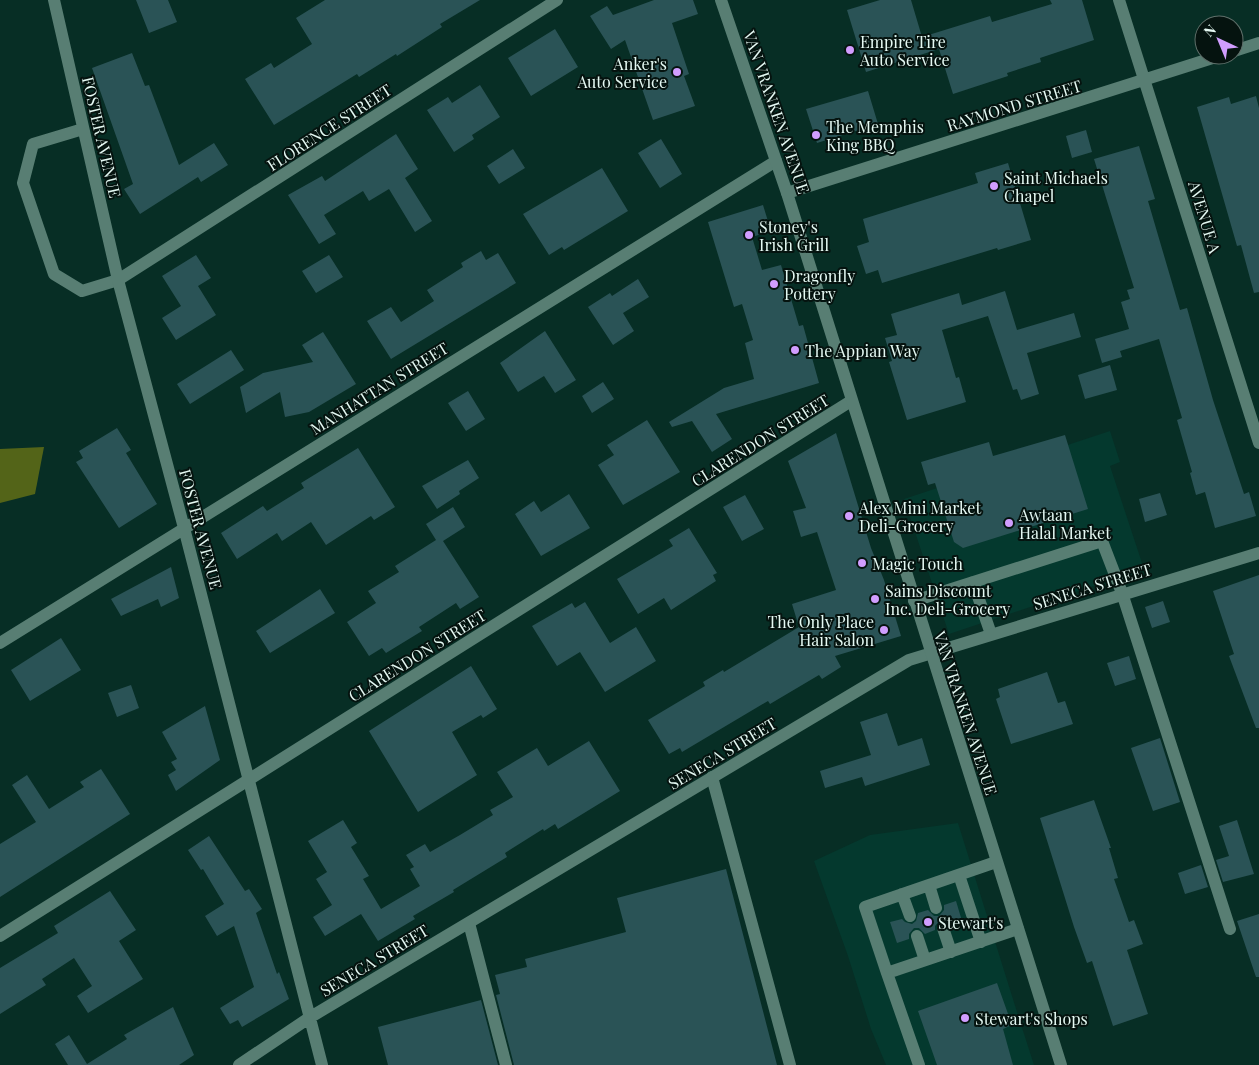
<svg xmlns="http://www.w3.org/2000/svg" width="1259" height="1065" font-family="'Playfair Display',serif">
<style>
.built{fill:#04392e}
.forest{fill:#536418}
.building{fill:#2a5356}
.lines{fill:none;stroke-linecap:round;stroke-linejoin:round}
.service{stroke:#587e73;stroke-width:12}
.minor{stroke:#587e73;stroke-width:12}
.tertiary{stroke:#587e73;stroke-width:12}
.poi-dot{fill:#d19dfe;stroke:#05130f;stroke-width:2}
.labels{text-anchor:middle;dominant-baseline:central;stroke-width:4;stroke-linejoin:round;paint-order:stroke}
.poi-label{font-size:16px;fill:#e5f9f3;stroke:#05130f;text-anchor:start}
.street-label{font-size:16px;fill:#e5f9f3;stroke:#05130f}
</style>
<rect width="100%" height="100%" fill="#072e25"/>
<path class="built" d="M1110 431 1120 462 1110 466 1144 569 949 634 904 499Z
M958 823 1017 1012 1034 1065H886L871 1029 848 956 814 861 870 835Z"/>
<path class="forest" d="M44 447 35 494 0 503V449Z"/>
<path class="building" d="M136 0H168L177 22 149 33Z
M325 0H480L440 24 442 27 397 56 396 54 359 77 357 74 274 125 245 79 271 63 274 68 312 44 296 18Z
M654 0H693L698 14 672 23 689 74 684 76 695 106 653 120 625 40 611 49 590 16 607 6 613 15Z
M880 0H911L922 37 990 16 992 22 1052 4 1050 0H1082L1094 40 1040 58 1041 62 1007 73 1008 76 953 94 939 49 866 72 847 10Z
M555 29 578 67 531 96 508 58Z
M132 53 145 86 149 85 179 165 214 143 228 165 201 182 198 177 140 214 124 189 133 184 92 68Z
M480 85 500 117 472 135 474 139 454 152 427 110 448 97 452 103Z
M868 91 878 124 817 143 806 109Z
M1256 96 1259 108V292L1254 293 1241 245 1237 246 1197 107 1229 97 1231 104Z
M1086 130 1092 152 1072 158 1066 136Z
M396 134 418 169 405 178 432 221 415 232 389 189 369 201 363 191 324 215 336 234 319 244 288 195 322 176 325 181Z
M661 139 682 174 660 188 638 153Z
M1139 146 1155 199 1148 201 1180 310 1187 308 1213 400 1244 494 1249 492 1256 516 1215 528 1205 492 1196 495 1190 473 1192 472 1177 420 1182 418 1159 339 1120 351 1122 357 1102 363 1095 339 1129 329 1121 302 1130 299 1127 290 1134 288 1094 159Z
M513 149 525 168 499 184 487 166Z
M1008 163 1031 240 998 250 997 248 882 283 878 270 866 274 857 246 869 242 863 219 978 183 975 173Z
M602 168 628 211 564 250 562 247 549 255 523 214Z
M763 205 771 231 752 237 762 270 781 265 799 326 803 325 819 383 716 414 732 439 712 452 692 421 672 427 669 422 724 388 754 379 745 343 753 340 742 304 734 307 708 222Z
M481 251 486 260 498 253 516 283 391 359 367 321 391 307 401 322 434 301 427 290 463 267 461 263Z
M196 255 211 278 198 286 216 315 176 340 162 318 181 306 162 276Z
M329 255 343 277 316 293 302 271Z
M638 279 649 297 623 313 634 331 613 345 588 307 610 293 612 296Z
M1005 291 1017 330 1074 313 1081 337 1027 353 1039 394 1021 400 1017 389 1013 390 988 316 942 330 956 378 959 377 966 402 907 420 889 362 892 361 885 338 897 335 891 314 959 293 962 305Z
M545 331 576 380 555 393 544 376 518 392 500 363Z
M323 332 356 384 309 412 285 417 280 392 246 413 240 387 263 373 313 362 302 345Z
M231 350 244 370 190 404 177 384Z
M1110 365 1117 390 1085 399 1078 375Z
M603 382 614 399 592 413 582 396Z
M468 391 485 419 466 431 448 403Z
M647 420 680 472 623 505 598 465 614 455 607 445Z
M117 428 131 450 126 453 157 504 119 528 76 462 83 458 79 451Z
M836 433 871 548 884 580 901 636 835 656 841 667 822 679 819 675 770 704 768 701 682 752 680 748 669 754 648 720 705 686 703 682 723 670 724 672 799 627 792 604 836 590 817 532 801 537 793 511 806 508 788 461Z
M1065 435 1088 509 963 548 954 542 935 483 928 485 921 462 989 442 993 456Z
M358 448 395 507 374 520 371 516 326 545 311 522 282 541 277 533 237 559 221 533 263 506 267 511 304 488 301 483Z
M468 460 479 478 459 491 460 494 437 509 422 486Z
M1160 493 1167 515 1145 522 1139 499Z
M569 494 590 528 541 556 515 514 534 501 541 512Z
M745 495 764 529 742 541 723 507Z
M453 507 465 527 443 541 479 597 460 609 456 603 419 627 422 631 386 653 382 648 369 656 347 622 376 603 368 591 399 572 395 566 436 540 426 524Z
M689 528 717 573 713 575 716 581 671 610 664 598 638 614 617 579 673 546 669 540Z
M171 567 179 598 161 607 158 599 121 616 111 599Z
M1259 575V728H1256L1229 656 1234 654 1213 591Z
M320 589 335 613 270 653 256 631Z
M1163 601 1170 622 1152 628 1145 607Z
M585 602 610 643 636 627 656 661 605 692 580 652 557 666 532 626 572 603 575 608Z
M61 638 81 670 30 701 11 670Z
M1129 656 1136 679 1115 686 1107 663Z
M471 666 497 709 483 718 481 715 452 732 477 775 418 812 369 731Z
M1047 672 1058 703 1065 701 1073 724 1011 744 996 699 1000 697 998 689Z
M131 685 139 708 117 717 108 693Z
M205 706 220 760 176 791 168 775 176 770 171 762 177 759 162 732Z
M887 713 898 746 922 738 930 765 865 786 862 777 825 788 820 771 871 755 860 722Z
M1160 738 1180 802 1153 811 1131 748Z
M589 741 620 791 558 829 555 824 544 831 543 829 505 853 507 857 453 890 454 892 413 916 415 919 378 941 361 914 325 936 313 917 332 905 316 879 327 872 308 841 343 820 357 843 351 847 369 876 363 879 381 909 420 886 410 869 414 867 406 855 425 844 430 852 460 835 493 815 490 810 513 797 497 772 537 748 548 766Z
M101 769 130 814 0 897V844L36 822 12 785 27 775 49 809 84 787 80 782Z
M1094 800 1111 848H1109L1118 878 1114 879 1129 922 1134 920 1143 944 1127 950 1148 1014 1113 1026 1092 961 1087 963 1074 927 1040 818Z
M1237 820 1254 874 1223 882 1216 860 1229 856 1219 826Z
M209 836 245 891 249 889 262 909 256 913 277 974 279 972 289 999 242 1027 238 1020 230 1024 220 1008 254 987 234 926 217 936 205 916 224 904 203 869 201 870 188 850Z
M1201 865 1208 887 1185 894 1178 873Z
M726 869 777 1065H514L496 995 500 994 495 975 527 967 525 959 626 932 617 898Z
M110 891 136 930 119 941 143 979 88 1013 77 996 92 986 74 958 42 979 46 985 0 1014V968L58 933 54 926Z
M956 901 962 921 951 925 945 920H940L935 926V930L925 934 919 928H914L909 934V939L897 943 890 922 902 919 905 922 912 924 916 921 918 913 928 910 934 916H939L944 910V905Z
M1259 914V977H1256L1237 921Z
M997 983 1012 1025 1003 1029 1013 1065H937L918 1011Z
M481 1000 498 1065H388L378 1027Z
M173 1007 194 1055 179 1065H68L55 1044 69 1035 87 1064 127 1039 124 1035Z"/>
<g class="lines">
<path class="service" d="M83 129 33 144 23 183 54 274 82 291 118 280
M973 582 991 634
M914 601 1102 541 1122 593 1230 929
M712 777 790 1065
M996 862 865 907 887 973 1018 929
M959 875 981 942
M929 885 936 908
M902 894 910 916
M469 923 506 1065
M943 928 951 952
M917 936 925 960
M887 973 919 1065"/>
<path class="minor" d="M54 0 118 280 184 528 322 1065
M1119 0 1259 443
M1234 51 1259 43
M787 193 1222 55
M118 280 557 0
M0 643 776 161
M0 936 851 401
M239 1065 309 1018 909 660 1259 553"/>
<path class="tertiary" d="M721 0 787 193 1061 1065"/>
</g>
<g class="poi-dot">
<circle cx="850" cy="50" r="5"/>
<circle cx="677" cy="72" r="5"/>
<circle cx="816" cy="135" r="5"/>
<circle cx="994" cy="186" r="5"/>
<circle cx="749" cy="235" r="5"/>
<circle cx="774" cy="284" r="5"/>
<circle cx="795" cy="350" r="5"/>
<circle cx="849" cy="516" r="5"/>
<circle cx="1009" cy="523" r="5"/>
<circle cx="862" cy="563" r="5"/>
<circle cx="875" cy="599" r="5"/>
<circle cx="884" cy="630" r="5"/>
<circle cx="928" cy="922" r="5"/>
<circle cx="965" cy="1018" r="5"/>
</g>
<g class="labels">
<g class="poi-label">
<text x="860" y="41">Empire Tire<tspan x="860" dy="18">Auto Service</tspan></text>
<text x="667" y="63" text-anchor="end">Anker's<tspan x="667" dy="18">Auto Service</tspan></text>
<text x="826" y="126">The Memphis<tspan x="826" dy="18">King BBQ</tspan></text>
<text x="1004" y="177">Saint Michaels<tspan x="1004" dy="18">Chapel</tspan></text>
<text x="759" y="226">Stoney's<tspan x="759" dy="18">Irish Grill</tspan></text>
<text x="784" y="275">Dragonfly<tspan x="784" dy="18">Pottery</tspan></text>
<text x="805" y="350">The Appian Way</text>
<text x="859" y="507">Alex Mini Market<tspan x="859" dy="18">Deli-Grocery</tspan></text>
<text x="1019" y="514">Awtaan<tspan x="1019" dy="18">Halal Market</tspan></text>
<text x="872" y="563">Magic Touch</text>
<text x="885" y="590">Sains Discount<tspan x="885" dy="18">Inc. Deli-Grocery</tspan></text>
<text x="874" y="621" text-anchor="end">The Only Place<tspan x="874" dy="18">Hair Salon</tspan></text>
<text x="938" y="922">Stewart's</text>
<text x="975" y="1018">Stewart's Shops</text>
</g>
<g class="street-label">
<text transform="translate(1014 105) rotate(-17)">RAYMOND STREET</text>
<text transform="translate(777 112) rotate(71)">VAN VRANKEN AVENUE</text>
<text transform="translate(329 127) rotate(-33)">FLORENCE STREET</text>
<text transform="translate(102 137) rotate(77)">FOSTER AVENUE</text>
<text transform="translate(1205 217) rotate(73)">AVENUE A</text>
<text transform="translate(379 388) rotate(-32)">MANHATTAN STREET</text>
<text transform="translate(760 440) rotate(-32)">CLARENDON STREET</text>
<text transform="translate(201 529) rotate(75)">FOSTER AVENUE</text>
<text transform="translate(1092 586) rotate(-17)">SENECA STREET</text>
<text transform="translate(417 655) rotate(-32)">CLARENDON STREET</text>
<text transform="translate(966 713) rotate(72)">VAN VRANKEN AVENUE</text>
<text transform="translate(722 753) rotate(-31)">SENECA STREET</text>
<text transform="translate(374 960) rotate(-31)">SENECA STREET</text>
</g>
</g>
<g transform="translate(1219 40) rotate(316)"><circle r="24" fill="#05130f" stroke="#5f6f6a"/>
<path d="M0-4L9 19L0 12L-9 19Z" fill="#d19dfe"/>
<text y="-8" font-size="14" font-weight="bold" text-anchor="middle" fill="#e5f9f3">N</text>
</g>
</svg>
